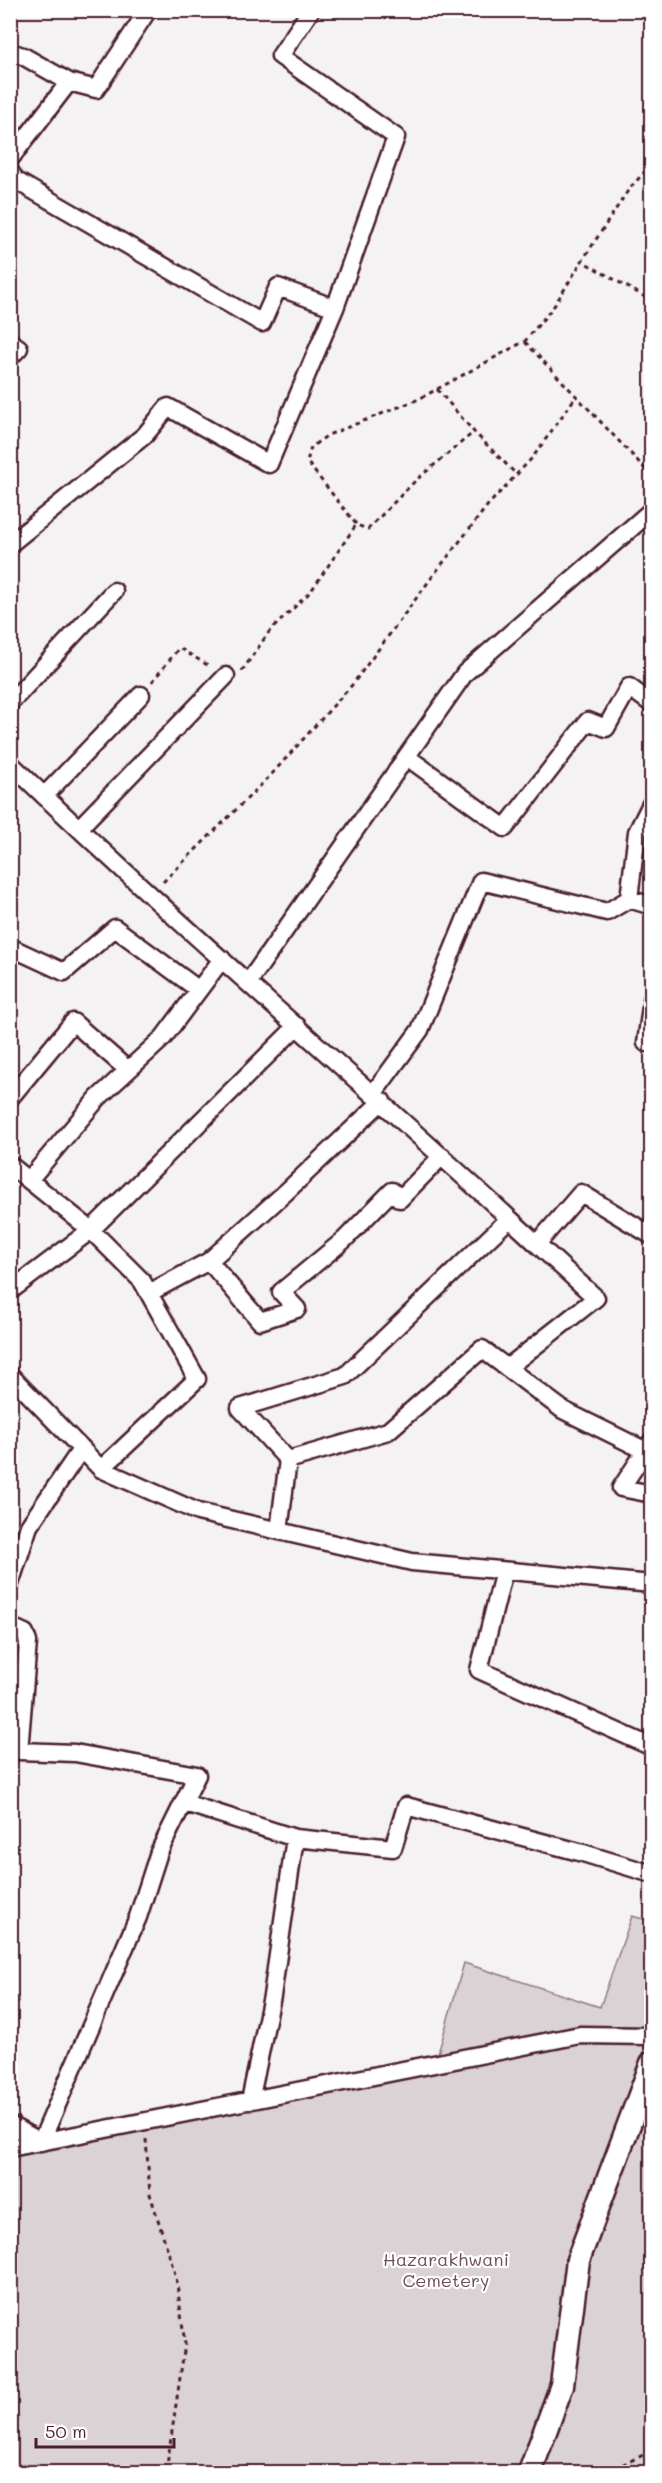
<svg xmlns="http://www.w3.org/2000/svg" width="662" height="2483" font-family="Mali,sans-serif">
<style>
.green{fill:#dbd2d5;stroke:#927880;stroke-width:1.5}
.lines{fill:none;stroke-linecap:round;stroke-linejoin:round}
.minor-casing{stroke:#4a1f2b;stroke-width:21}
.secondary-casing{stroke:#4a1f2b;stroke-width:27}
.path{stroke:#4a1f2b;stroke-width:3;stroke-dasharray:4.5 4.5;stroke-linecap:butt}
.minor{stroke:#fff;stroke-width:16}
.secondary{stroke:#fff;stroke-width:22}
.labels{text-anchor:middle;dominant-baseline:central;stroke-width:4.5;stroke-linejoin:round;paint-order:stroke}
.park-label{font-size:18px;fill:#6e4c56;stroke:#fff}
</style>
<rect width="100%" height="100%" fill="#f4f2f2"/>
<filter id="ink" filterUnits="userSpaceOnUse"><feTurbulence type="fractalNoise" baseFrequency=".0167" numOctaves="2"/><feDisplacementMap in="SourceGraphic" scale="12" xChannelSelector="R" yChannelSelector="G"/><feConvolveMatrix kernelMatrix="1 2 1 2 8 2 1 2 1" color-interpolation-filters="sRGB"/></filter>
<g filter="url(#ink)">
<path class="green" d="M632 1916 651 1921V2472H11L10 2125 41 2142 435 2064 464 1963 600 2007Z"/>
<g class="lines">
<defs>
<path id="minor" d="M10 52 23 56 69 82 96 89 148 10
M10 159 69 82
M10 171 15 180 262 323 278 287 335 308
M10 342 19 348 10 357
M10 544 145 435 168 407 269 464 335 308 396 137 280 56 311 10
M10 703 114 591
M407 757 505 828 588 721 606 728 629 687 652 704
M10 763C181 929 363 1082 537 1244L581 1193 652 1236
M44 796 141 695
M79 828 226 676
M629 899 652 906
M10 947 64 972 115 928 199 990
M248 983 465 673 652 510
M652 1000 646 1043H652
M373 1094 420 1030 481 881 607 912 629 899 637 832 652 802
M10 1098 73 1022 128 1070
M10 1165 91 1230 142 1281 197 1379 101 1469
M29 1180 98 1098 163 1038 222 959
M209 1261 260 1321 297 1309 281 1292 344 1240 392 1191 400 1199 442 1156
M10 1291 91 1230 297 1026
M149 1293 209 1261 286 1192 382 1101
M507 1368 596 1298 537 1244
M10 1375 101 1469 198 1512 412 1562 652 1584
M652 1441 621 1488 652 1494
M288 1460 388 1431 482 1349 563 1410 644 1450
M279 1531 288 1460 240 1408 345 1376 509 1219
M504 1571 479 1670 652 1747
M10 1584 29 1526 82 1448
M10 1629H16L25 1633 28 1642 19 1751 75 1753 197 1775 159 1852 138 1917 41 2142 10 2125
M185 1803 295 1838 393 1848 406 1806 583 1853 652 1874
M250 2101 272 1996 295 1838
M10 2148 580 2035 652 2036"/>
<path id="secondary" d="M530 2472 562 2385 578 2260 652 2063"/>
</defs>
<use href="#minor" class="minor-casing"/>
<use href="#secondary" class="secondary-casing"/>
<path class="path" d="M652 164 629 189 582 261 652 301
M525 342 652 476
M437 389 474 432 516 474
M356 524 307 462 311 447 328 435 419 399 525 341 554 306 582 261
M242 671 269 632 311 591 356 525 368 529 416 480 474 432
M152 682 179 648 211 667
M163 882 270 776 352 685 432 577 488 505 533 457 577 395
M146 2139 150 2194 176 2277 185 2344 166 2472
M606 2472 652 2451"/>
<use href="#minor" class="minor"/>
<use href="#secondary" class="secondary"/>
</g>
</g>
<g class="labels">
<g class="park-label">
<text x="446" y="2259">Hazarakhwani<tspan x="446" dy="21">Cemetery</tspan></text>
</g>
</g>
<rect width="662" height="2483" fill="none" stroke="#fff" stroke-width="36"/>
<rect x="18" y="18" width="626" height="2447" fill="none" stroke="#4a1f2b" stroke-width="2" filter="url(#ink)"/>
<path d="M36 2438v9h138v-9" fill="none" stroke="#4a1f2b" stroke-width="3"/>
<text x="45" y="2438" font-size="18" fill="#4a1f2b" stroke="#ffffff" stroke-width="4.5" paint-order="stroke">50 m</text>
</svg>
